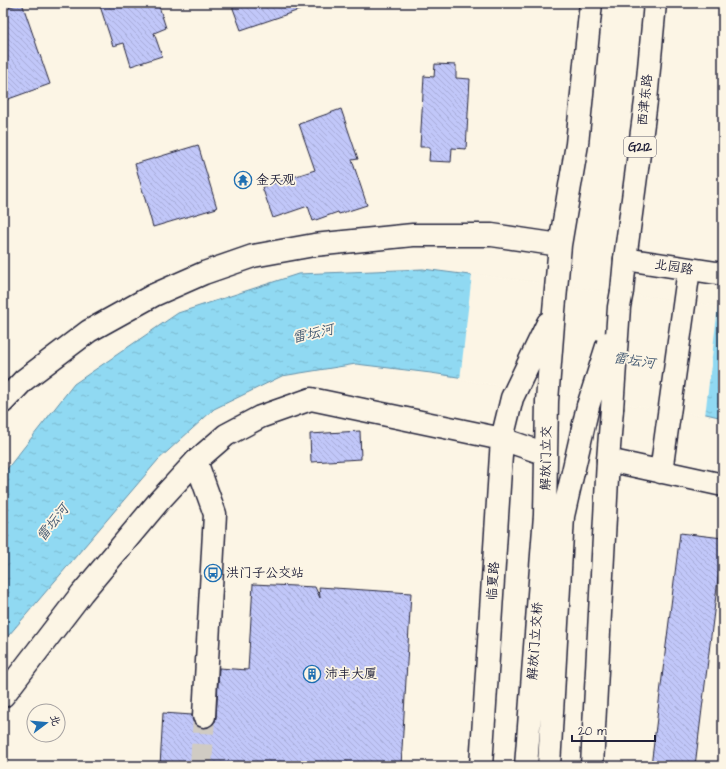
<svg xmlns="http://www.w3.org/2000/svg" width="726" height="769" font-family="'Architects Daughter','LXGW WenKai TC',sans-serif">
<style>
.water{fill:url(#water-ripples);stroke:#6490a9}
.pier{fill:#fcf5e5}
.building{fill:url(#building-back-hatch);stroke:#22223b}
.lines{fill:none;stroke-linecap:round;stroke-linejoin:round}
.minor-tunnel{stroke:#d0cbc3;stroke-width:22;stroke-dasharray:22 11;stroke-linecap:butt}
.minor-casing{stroke:#22223b;stroke-width:25}
.major-casing{stroke:#22223b;stroke-width:25}
.minor{stroke:#fcf5e5;stroke-width:22}
.major{stroke:#fcf5e5;stroke-width:22}
.major-bridge-casing{stroke:#22223b;stroke-width:25;stroke-linecap:butt}
.major-bridge{stroke:#fcf5e5;stroke-width:22}
.labels{text-anchor:middle;dominant-baseline:central;stroke-width:3.5;stroke-linejoin:round;paint-order:stroke}
.shield{fill:#fcf5e5;stroke:#63616e;stroke-width:1}
.shield-label{font-size:12px;font-weight:bold;fill:#22223b}
.street-label{font-size:13px;fill:#22223b;stroke:#fcf5e5}
.poi-label{font-size:13px;fill:#22223b;stroke:#fcf5e5;text-anchor:start}
.water-label{font-size:14px;font-style:italic;fill:#435972;stroke:#fcf5e5}
</style>
<defs>
<pattern id="water-ripples" width="26" height="14" patternUnits="userSpaceOnUse"><rect width="26" height="14" fill="#90d9f2"/><path d="M2 4q2-2 4 0t4 0M15 11q2-2 4 0t4 0" fill="none" stroke="#7cbad0"/></pattern>
<pattern id="building-back-hatch" width="6" height="6" patternUnits="userSpaceOnUse"><rect width="6" height="6" fill="#c1c7f9"/><path d="M-1 5l2 2M0 0l6 6M5-1l2 2" fill="none" stroke="#a6abd6"/></pattern>
</defs>
<rect width="100%" height="100%" fill="#fcf5e5"/>
<filter id="ink" filterUnits="userSpaceOnUse"><feTurbulence type="fractalNoise" baseFrequency=".025" numOctaves="2"/><feDisplacementMap in="SourceGraphic" scale="8" xChannelSelector="R" yChannelSelector="G"/><feConvolveMatrix kernelMatrix="1 2 1 2 8 2 1 2 1" color-interpolation-filters="sRGB"/></filter>
<g filter="url(#ink)">
<path class="water" d="M423 269 723 308V418L706 414 431 373 356 364 282 376 214 409 158 460 3 642V474L74 384 178 313 298 274Z"/>
<path class="pier" d="M472 274 718 306 705 416 460 380Z"/>
<path class="building" d="M22 3 50 84 3 101V9Z
M99 3H158L166 28 154 33 162 56 131 66 124 43 113 46Z
M231 3H307L308 7 241 30Z
M435 64 456 65V78L470 79 466 149 452 148 451 162 429 161 430 147H420L424 76 434 77Z
M341 109 358 159 352 160 367 205 339 214 338 212 313 221 308 206 273 218 262 187 315 170 299 124Z
M198 145 217 208 153 227 135 164Z
M360 431 361 459 311 462 310 434Z
M680 533 723 538 695 766H651Z
M253 584 315 587 320 598 319 587 411 593 401 766H160L163 713 192 715 193 722 198 727 204 728 210 727 215 722 216 717 219 668 248 670Z"/>
<g class="lines">
<path class="minor-tunnel" d="M201 766 204 716"/>
<defs>
<path id="minor" d="M625 259 723 274
M608 460 723 485
M196 461 215 514 204 716
M661 472 689 269"/>
<path id="major" d="M622 291 625 259 646 101 655 3
M3 402 24 380 89 331 154 295 204 273 253 256 314 245 413 235H492L560 245
M3 696 82 593 159 501 196 461 226 435 260 417 311 399 502 439 546 454
M481 766 502 439 512 398 548 323
M526 766 545 515 547 401 554 311 560 245 577 144 591 3
M549 766 563 516 588 406
M592 766 608 460 612 409"/>
</defs>
<use href="#minor" class="minor-casing"/>
<use href="#major" class="major-casing"/>
<use href="#minor" class="minor"/>
<use href="#major" class="major"/>
<defs>
<path id="major-bridge" d="M588 406 608 343
M612 409 619 307 622 291"/>
</defs>
<use href="#major-bridge" class="major-bridge-casing"/>
<use href="#major-bridge" class="major-bridge"/>
</g>
</g>
<defs>
<symbol id="temple-ring" viewBox="-11 -11 22 22"><circle r="9.5" fill="#fcf5e5" stroke="#1f6fb2" stroke-width="1.5"/><path d="M0-6L5-2H3V0L6.5 2.5H4V6H1.5V3h-3V6H-4V2.5H-6.5L-3 0V-2H-5Z" fill="#1f6fb2"/></symbol>
<symbol id="bus-ring" viewBox="-11 -11 22 22"><circle r="9.5" fill="#fcf5e5" stroke="#1f6fb2" stroke-width="1.5"/><path d="M-5-6H5V4H4V6H2V4H-2V6H-4V4H-5ZM-3.5-4V0h7V-4ZM-3.5 1.2v1.5H-2V1.2ZM2 1.2v1.5H3.5V1.2Z" fill="#1f6fb2"/></symbol>
<symbol id="building-ring" viewBox="-11 -11 22 22"><circle r="9.5" fill="#fcf5e5" stroke="#1f6fb2" stroke-width="1.5"/><path d="M-4-6H4V6H1V3H-1V6H-4ZM-2.5-4.3h1.7v1.8h-1.7ZM.8-4.3h1.7v1.8H.8ZM-2.5-1h1.7V.8h-1.7ZM.8-1h1.7V.8H.8Z" fill="#1f6fb2"/></symbol>
</defs>
<g fill-rule="evenodd">
<use href="#temple-ring" x="233" y="170" width="20" height="20"/>
<use href="#bus-ring" x="203" y="563" width="20" height="20"/>
<use href="#building-ring" x="302" y="664" width="20" height="20"/>
</g>
<g class="labels">
<rect class="shield" x="624" y="137" width="32" height="20" rx="3"/>
<g class="shield-label">
<text x="640" y="147">G212</text>
</g>
<g class="street-label">
<text transform="translate(645 100) rotate(-84)">西津东路</text>
<text transform="translate(674 267) rotate(9)">北园路</text>
<text transform="translate(546 458) rotate(-89)">解放门立交</text>
<text transform="translate(493 581) rotate(-86)">临夏路</text>
<text transform="translate(535 641) rotate(-86)">解放门立交桥</text>
</g>
<g class="poi-label">
<text x="256" y="180">金天观</text>
<text x="226" y="573">洪门子公交站</text>
<text x="325" y="674">沛丰大厦</text>
</g>
<g class="water-label">
<text transform="translate(313 334) rotate(-13)">雷坛河</text>
<text transform="translate(634 361) rotate(8)">雷坛河</text>
<text transform="translate(53 523) rotate(-52)">雷坛河</text>
</g>
</g>
<rect width="726" height="769" fill="none" stroke="#fcf5e5" stroke-width="16"/>
<rect x="8" y="8" width="710" height="753" fill="none" stroke="#22223b" stroke-width="1.5" filter="url(#ink)"/>
<g transform="translate(46 723) rotate(74)"><circle r="19" fill="#fcf5e5" stroke="#a5a1a1"/>
<path d="M0-3L7 15L0 10L-7 15Z" fill="#1f6fb2"/>
<text y="-6" font-size="11" font-weight="bold" text-anchor="middle" fill="#22223b">北</text>
</g>
<path d="M572 735v6h83v-6" fill="none" stroke="#22223b" stroke-width="2"/>
<text x="578" y="735" font-size="12" fill="#22223b" stroke="#fcf5e5" stroke-width="3" paint-order="stroke">20 m</text>
</svg>
